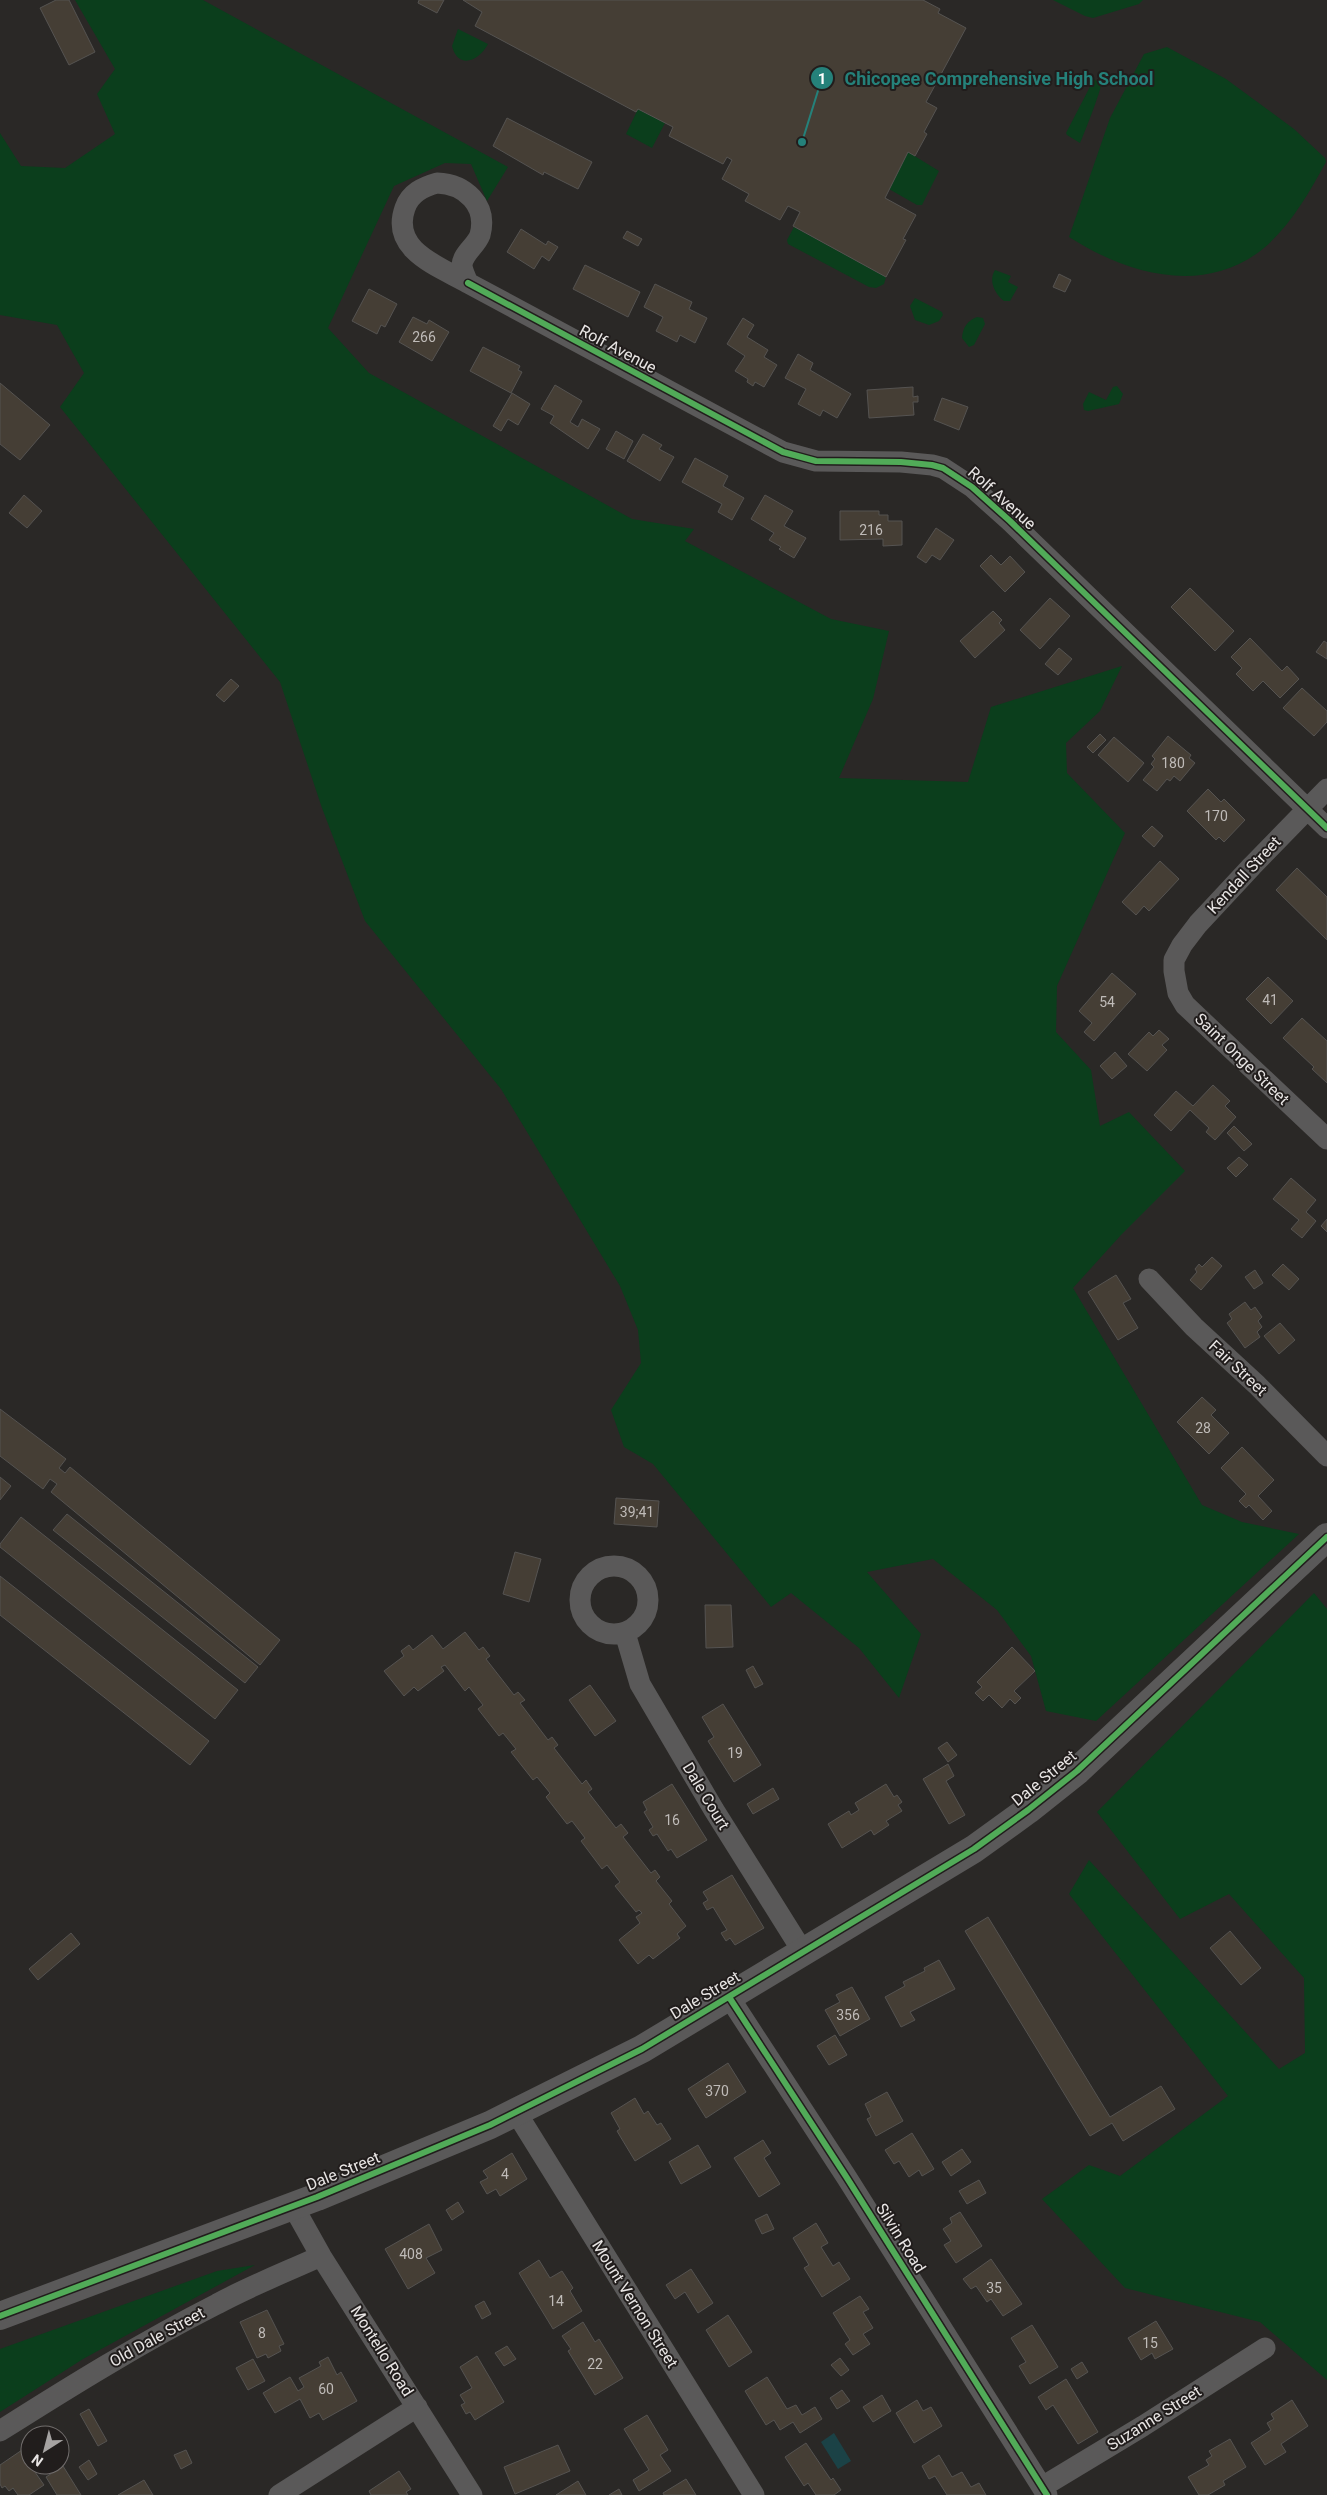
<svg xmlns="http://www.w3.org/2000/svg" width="1327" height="2495" font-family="Roboto,sans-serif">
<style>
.green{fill:#0b3e1c}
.water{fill:#1b4246}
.building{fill:#453e35;stroke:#555351}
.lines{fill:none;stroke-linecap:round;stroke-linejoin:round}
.minor{stroke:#5a5959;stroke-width:21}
.tertiary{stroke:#5a5959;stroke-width:28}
.cycleway-casing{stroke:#211d1c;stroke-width:9}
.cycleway{stroke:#51ab58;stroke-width:6}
.labels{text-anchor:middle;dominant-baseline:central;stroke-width:4;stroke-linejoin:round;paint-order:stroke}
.number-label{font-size:14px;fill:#bfbbb8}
.street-label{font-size:16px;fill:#e8e5e4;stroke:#211d1c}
.leader{fill:none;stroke:#25817a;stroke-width:2}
.callout-dot{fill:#25817a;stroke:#211d1c;stroke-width:2}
.mark-label{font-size:15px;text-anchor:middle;font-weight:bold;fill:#fff}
.callout-label{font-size:18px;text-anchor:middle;font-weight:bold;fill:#25817a;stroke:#211d1c;stroke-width:4;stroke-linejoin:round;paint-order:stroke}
</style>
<rect width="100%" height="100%" fill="#2a2826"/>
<path class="green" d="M75 0H203L508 167 487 201 471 164 445 163 394 186 328 328 369 373 632 519 694 529 685 541 831 619 889 631 873 699 839 778 968 782 991 707 1122 666 1100 711 1066 743 1067 773 1125 833 1057 986 1056 1032 1091 1070 1100 1126 1129 1112 1185 1171 1121 1235 1073 1288 1202 1505 1242 1522 1299 1534 1096 1721 1046 1711 1031 1656 997 1610 933 1559 867 1572 921 1634 899 1698 859 1648 791 1593 771 1607 653 1464 624 1447 611 1410 641 1363 638 1330 620 1286 501 1089 365 921 322 808 280 682 60 407 84 373 57 325 0 315V133L21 166 65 168 115 134 97 94 115 69Z
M1053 0H1143L1139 4 1093 18 1085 16Z
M458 29 488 44C479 61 458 70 452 46Z
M1167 47 1226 79 1294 129 1325 158 1326 162C1309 193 1291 225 1264 248 1204 297 1127 274 1069 237L1110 118 1144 54Z
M1094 79 1101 84C1102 88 1083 137 1080 143L1067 135 1066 133Z
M638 109 665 123 652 148 626 134Z
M908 152 939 171 922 205H917L889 189Z
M794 227 886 277 884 284 876 288 869 287 788 244 787 240Z
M995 270 1011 276 1008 282 1018 287 1010 301H1004C995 294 988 281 995 270Z
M915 298 942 312 943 315 939 321 929 325 915 320 910 306Z
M977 317 983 318 985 324 974 345 969 347 962 338C963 327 967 321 977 317Z
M1117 386 1123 394 1119 404 1088 411 1084 410 1083 404 1089 392 1106 400 1113 387Z
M1314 1593 1327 1609V2380L1260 2322 1125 2288 1042 2199 1089 2165 1120 2176 1228 2096 1069 1894 1089 1860 1279 2069 1305 2053 1304 1978 1229 1894 1180 1919 1097 1812Z
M255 2265 83 2359 0 2412V2349L217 2271Z"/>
<path class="water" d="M834 2433 851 2461 838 2469 821 2442Z"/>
<path class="building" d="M56 0H69L95 52 69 65 40 8Z
M419 0H444L437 13 418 3Z
M463 0H923L940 9 938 13 966 28 926 102 937 108 924 132 927 134 915 156 908 152 885 198 916 215 903 239 906 240 886 277 793 226 800 212 788 206 780 220 745 201 749 194 722 179 732 160 727 157 723 164 669 136 673 127 638 109 636 112 475 26 482 12Z
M507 118 592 162 578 189 544 172 543 175 493 146Z
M521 229 546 245 548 241 558 247 549 261 542 256 534 269 507 252Z
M627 231 642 239 638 246 623 238Z
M585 265 640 292 628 317 573 289Z
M1059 274 1071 280 1065 292 1053 287Z
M655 284 692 302 689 309 707 318 695 343 680 335 677 342 656 331 663 317 644 307Z
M369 289 397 304 385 327 381 325 377 334 352 321Z
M413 317 427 324 429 320 449 332 432 361 399 342Z
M743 318 754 325 747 337 768 350 764 357 777 365 764 387 755 382 753 386 747 382 748 379 735 371 745 356 727 344Z
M483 347 520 366 518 370 522 372 511 393 470 371Z
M798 354 813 363 810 370 851 394 837 418 823 410 820 416 798 404 806 389 785 378Z
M0 383 50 425 20 460 0 444Z
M555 385 582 401 570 422 578 427 582 419 600 429 588 449 550 423 554 416 541 409Z
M913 387V397L918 396V402H913L914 415 869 418 867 390Z
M512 393 530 404 518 425 508 419 501 431 493 426Z
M942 398 968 407 959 430 934 420Z
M616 431 633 441 624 459 606 449Z
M643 434 662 445 659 449 674 457 660 481 627 461Z
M695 458 728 476 723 486 744 498 732 520 718 512 722 504 682 482Z
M24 495 42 511 27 528 9 513Z
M765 495 793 511 784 526 806 538 794 558 779 549 781 547 769 540 774 533 751 519Z
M840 511H879V515H888V521H902V545L883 546V539L840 540Z
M936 528 954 540 940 560 932 555 926 563 917 557Z
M991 555 1001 565 1010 556 1025 572 1005 592 980 566Z
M1190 588 1234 631 1215 651 1171 607Z
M1050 598 1070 616 1040 649 1020 630Z
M993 611 1002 620 999 623 1005 630 975 658 960 641Z
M1250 638 1282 671 1287 666 1299 679 1280 698 1263 681 1253 691 1236 674 1242 668 1231 657Z
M1324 641 1327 643V659L1316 652Z
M1059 648 1072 659 1058 675 1045 664Z
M231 679 239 686 224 702 216 695Z
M1302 688 1327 711V722L1314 736 1283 708Z
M1100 734 1106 740 1093 753 1087 747Z
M1168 736 1191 755 1189 758 1195 763 1180 781 1174 776 1170 781 1167 779 1157 791 1143 780 1154 767 1151 764 1155 759 1152 756Z
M1114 737 1144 763 1128 782 1098 755Z
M1208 789 1221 802 1224 799 1245 820 1224 842 1219 837 1216 840 1187 811Z
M1152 826 1163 836 1154 847 1142 836Z
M1160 861 1179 879 1149 911 1144 906 1136 915 1122 902Z
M1297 868 1327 897V940L1276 890Z
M1112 973 1136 994 1094 1041 1084 1032 1092 1023 1079 1011Z
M1268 977 1293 1001 1271 1024 1246 999Z
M1302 1018 1327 1041V1083L1312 1069 1314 1067 1283 1038Z
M1159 1030 1169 1039 1162 1045 1167 1050 1147 1071 1128 1054 1149 1032 1153 1036Z
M1115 1052 1127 1066 1112 1079 1100 1066Z
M1213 1085 1230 1101 1225 1106 1236 1117 1215 1140 1206 1132 1209 1128 1190 1110 1171 1131 1154 1115 1176 1091 1193 1106Z
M1234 1126 1252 1144 1244 1151 1227 1133Z
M1239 1157 1248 1165 1236 1177 1227 1168Z
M1291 1178 1316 1200 1306 1212 1316 1221 1302 1238 1291 1229 1299 1220 1273 1199Z
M1327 1219V1232L1321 1226Z
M1212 1257 1222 1266 1201 1290 1190 1280 1197 1272 1195 1269 1199 1264 1202 1267Z
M1283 1264 1299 1279 1289 1290 1272 1275Z
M1255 1270 1263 1283 1254 1289 1245 1277Z
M1116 1275 1131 1299 1123 1303 1138 1328 1118 1340 1088 1292Z
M1245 1302 1251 1310 1255 1307 1262 1317 1258 1321 1262 1327 1257 1332 1260 1337 1245 1348 1227 1323 1232 1319 1229 1314Z
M1280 1323 1295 1340 1279 1354 1264 1336Z
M1202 1397 1216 1410 1211 1415 1229 1433 1209 1454 1177 1422Z
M0 1409 66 1459 59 1468 65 1473 70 1467 280 1640 260 1665 51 1492 57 1484 50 1479 43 1489 0 1456Z
M1242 1447 1274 1480 1258 1496 1272 1511 1263 1520 1249 1505 1246 1508 1239 1501 1246 1494 1221 1468Z
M0 1477 11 1486 0 1500Z
M616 1498 659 1501 657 1527 614 1524Z
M67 1514 258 1667 245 1683 53 1530Z
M21 1517 238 1690 215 1719 0 1547V1544Z
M515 1552 541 1559 529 1602 503 1594Z
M0 1576 209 1741 190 1765 0 1615Z
M705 1605H731L733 1647 706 1648Z
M465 1632 479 1650 483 1647 490 1656 486 1659 514 1695 518 1692 525 1700 520 1703 548 1740 552 1737 558 1745 554 1748 582 1784 586 1780 592 1789 588 1792 616 1828 621 1824 628 1833 623 1837 651 1873 655 1870 660 1877 656 1881 672 1901 669 1904 686 1926 677 1934 680 1938 653 1959 649 1955 638 1964 619 1940 640 1923 636 1917 642 1913 639 1910 636 1912 615 1886 620 1882 607 1865 602 1869 581 1841 585 1838 572 1821 567 1824 546 1797 550 1793 537 1777 533 1780 511 1752 516 1749 503 1733 499 1736 478 1709 483 1705 469 1687 465 1691 445 1665 441 1667 444 1671 418 1691 414 1687 404 1696 384 1671 404 1656 401 1651 409 1645 413 1650 432 1635 443 1649Z
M1012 1647 1035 1671 1014 1691 1021 1698 1015 1704 1010 1699 1002 1708 989 1695 983 1701 975 1693 982 1687 977 1682Z
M753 1666 763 1684 755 1688 746 1670Z
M590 1685 616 1721 595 1736 569 1700Z
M723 1704 761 1765 734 1782 708 1741 714 1737 702 1717Z
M947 1742 957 1755 948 1762 938 1748Z
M948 1764 954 1776 946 1781 965 1815 949 1824 923 1779Z
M672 1784 707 1840 677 1858 671 1849 668 1851 657 1834 653 1836 649 1830 653 1827 644 1812 647 1810 643 1802Z
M886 1784 894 1797 897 1795 902 1802 898 1805 902 1811 886 1821 889 1825 874 1835 871 1830 842 1848 828 1824 849 1811 851 1815 859 1810 855 1803Z
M773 1788 779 1799 753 1814 747 1804Z
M732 1875 764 1928 735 1945 730 1938 726 1941 721 1933 727 1930 713 1907 707 1910 703 1903 708 1900 703 1892Z
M988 1917 1110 2117 1161 2086 1175 2109 1123 2141 1112 2123 1090 2136 965 1931Z
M1230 1931 1261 1968 1241 1985 1210 1948Z
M71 1933 80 1944 38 1980 29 1969Z
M939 1960 955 1989 910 2012 915 2020 901 2027 885 1997 905 1986 903 1982 925 1971 924 1968Z
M852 1987 870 2019 840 2036 825 2010 840 2002 836 1995Z
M835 2035 847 2055 829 2065 817 2046Z
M728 2063 746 2092 706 2118 688 2089Z
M887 2092 903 2121 876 2136 867 2119 871 2117 865 2104Z
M635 2098 644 2114 648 2111 657 2125 661 2123 671 2139 635 2161 617 2131 620 2129 611 2113Z
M912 2133 934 2169 922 2176 919 2170 909 2177 899 2161 894 2164 885 2150Z
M763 2140 771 2153 764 2158 780 2184 759 2197 734 2158Z
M698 2145 711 2167 681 2184 669 2162Z
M962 2149 971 2162 951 2176 942 2162Z
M512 2153 527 2179 500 2196 496 2189 487 2194 480 2182 488 2178 483 2171Z
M979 2180 986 2193 967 2204 959 2191Z
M458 2202 464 2212 452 2220 446 2210Z
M960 2212 982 2246 956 2263 944 2245 951 2241 943 2229 952 2223 950 2218Z
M767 2214 774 2229 762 2234 755 2220Z
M816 2223 828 2243 821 2247 833 2266 839 2262 850 2279 822 2297 804 2268 809 2265 793 2238Z
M429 2224 442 2250 426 2258 435 2273 408 2289 385 2249Z
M991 2259 1022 2304 1003 2316 991 2299 987 2302 976 2286 971 2289 963 2279Z
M539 2260 550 2278 562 2271 573 2288 570 2291 582 2311 553 2329 519 2273Z
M691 2269 713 2303 698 2313 685 2292 675 2299 666 2285Z
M860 2296 869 2309 863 2312 873 2328 863 2334 870 2344 853 2355 845 2344 850 2340 833 2313Z
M484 2301 491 2314 482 2319 475 2306Z
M267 2310 284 2344 279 2346 281 2351 268 2358 266 2354 257 2358 240 2322Z
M728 2315 752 2352 729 2367 706 2330Z
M1156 2321 1173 2349 1155 2359 1152 2353 1141 2360 1128 2338Z
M583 2322 595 2342 599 2339 623 2378 595 2395 568 2351 571 2349 562 2336Z
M1032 2325 1058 2367 1030 2384 1019 2366 1026 2362 1011 2338Z
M507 2346 516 2359 504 2366 495 2353Z
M477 2356 504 2402 475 2420 470 2412 466 2414 461 2405 465 2403 460 2395 472 2388 460 2367Z
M328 2357 337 2375 341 2372 357 2401 323 2420 319 2413 310 2418 300 2399 275 2413 263 2393 290 2377 298 2391 304 2387 299 2378 321 2366 319 2362Z
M840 2358 849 2370 841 2376 831 2365Z
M253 2359 265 2381 248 2390 236 2368Z
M1082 2362 1088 2372 1077 2379 1071 2369Z
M767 2377 787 2409 796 2405 802 2415 815 2407 822 2419 800 2433 793 2422 780 2430 774 2420 766 2425 745 2391Z
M1066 2379 1098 2432 1078 2444 1053 2405 1046 2410 1038 2397Z
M842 2390 850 2401 837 2409 830 2398Z
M882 2395 891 2411 873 2422 863 2407Z
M917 2400 923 2411 931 2407 942 2426 914 2443 896 2413Z
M1292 2400 1308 2426 1281 2444 1286 2452 1265 2465 1251 2443 1271 2430 1267 2423 1274 2419 1271 2414Z
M89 2409 107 2441 98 2446 80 2414Z
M647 2415 668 2450 660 2455 671 2471 639 2491 633 2480 649 2470 624 2429Z
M1230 2439 1246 2467 1223 2481 1225 2485 1208 2495H1199L1188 2477 1209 2465 1206 2460 1212 2456 1209 2451Z
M806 2443 831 2480 833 2478 841 2490 834 2495H816L808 2483 804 2486 785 2457Z
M558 2445 570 2471 515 2494 504 2467Z
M22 2450 27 2456 30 2454V2465H41L43 2467 35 2472 44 2485 29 2495H18L13 2488 9 2491 5 2486 2 2488 0 2484V2465Z
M186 2450 192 2463 181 2469 174 2455Z
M939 2455 952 2477 962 2472 971 2487 979 2483 986 2495H947L935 2476 929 2479 922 2466Z
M89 2460 97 2474 88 2480 79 2467Z
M63 2466 81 2495H57L46 2477Z
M399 2471 411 2489 406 2492 408 2495H371L369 2491Z
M686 2479 696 2495H664L663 2493Z
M144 2480 153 2495H118Z
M578 2481 586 2495H556Z
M619 2489 622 2495H609Z"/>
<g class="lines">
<path class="minor" d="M437 183C465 184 488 205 480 235 476 246 463 253 462 265 462 270 466 278 468 283 438 266 390 250 405 208 410 193 423 187 437 183Z
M468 283 783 452 816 461 901 462 932 465 943 468 972 487 1010 521 1327 828
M1327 789 1252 866 1198 924 1182 945 1174 960V971L1178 993 1185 1005 1327 1139
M1149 1279 1194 1327 1257 1385 1327 1456
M580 1600a34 34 0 1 1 68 0a34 34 0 1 1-68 0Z
M625 1633 640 1684 714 1810 803 1952
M729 1997 847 2178 1047 2495
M516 2112 754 2495
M293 2206 321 2256 472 2495
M0 2431C71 2386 142 2342 217 2304 250 2286 286 2272 321 2256
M1042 2487 1143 2426 1265 2348
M279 2495 417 2407"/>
<path class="tertiary" d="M0 2316 317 2197 490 2125 642 2049 974 1849 1028 1810 1077 1771 1327 1537"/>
<defs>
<path id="cycleway" d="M468 283 783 452 816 461 901 462 932 465 943 468 972 487 1010 521 1327 828
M729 1997 847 2178 1047 2495
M0 2316 317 2197 490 2125 642 2049 974 1849 1028 1810 1077 1771 1327 1537"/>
</defs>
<use href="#cycleway" class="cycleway-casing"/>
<use href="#cycleway" class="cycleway"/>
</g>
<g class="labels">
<g class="number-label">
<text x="424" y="337">266</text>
<text x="871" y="530">216</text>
<text x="1173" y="763">180</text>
<text x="1216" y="816">170</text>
<text x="1270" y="1000">41</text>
<text x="1107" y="1002">54</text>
<text x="1203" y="1428">28</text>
<text x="637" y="1512">39;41</text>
<text x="735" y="1753">19</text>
<text x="672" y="1820">16</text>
<text x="848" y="2015">356</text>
<text x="717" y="2091">370</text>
<text x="505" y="2174">4</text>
<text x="411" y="2254">408</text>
<text x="994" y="2288">35</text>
<text x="556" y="2301">14</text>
<text x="262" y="2333">8</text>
<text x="1150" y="2343">15</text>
<text x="595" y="2364">22</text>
<text x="326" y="2389">60</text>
</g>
<g class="street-label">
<text transform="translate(618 349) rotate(28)">Rolf Avenue</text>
<text transform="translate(1002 498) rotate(42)">Rolf Avenue</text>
<text transform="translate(1244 875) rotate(-47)">Kendall Street</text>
<text transform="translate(1242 1059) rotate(44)">Saint Onge Street</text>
<text transform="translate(1238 1368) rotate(43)">Fair Street</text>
<text transform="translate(1044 1778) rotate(-39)">Dale Street</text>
<text transform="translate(706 1796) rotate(59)">Dale Court</text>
<text transform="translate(705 1995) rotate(-31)">Dale Street</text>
<text transform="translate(343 2171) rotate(-22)">Dale Street</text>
<text transform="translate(901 2238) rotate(58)">Silvin Road</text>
<text transform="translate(635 2304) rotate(58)">Mount Vernon Street</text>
<text transform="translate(157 2337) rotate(-29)">Old Dale Street</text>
<text transform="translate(382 2351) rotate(58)">Montello Road</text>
<text transform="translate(1154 2418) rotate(-32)">Suzanne Street</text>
</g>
</g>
<path class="leader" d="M802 142L822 78"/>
<g class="callout-dot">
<circle cx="802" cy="142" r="5"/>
<circle cx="822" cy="78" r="12"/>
</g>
<g class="mark-label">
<text x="822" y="84">1</text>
</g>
<g class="callout-label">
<text x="999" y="85">Chicopee Comprehensive High School</text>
</g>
<g transform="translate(45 2450) rotate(216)"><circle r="24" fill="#211d1c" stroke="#716d6c"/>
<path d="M0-4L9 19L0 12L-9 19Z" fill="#a6a3a2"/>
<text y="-8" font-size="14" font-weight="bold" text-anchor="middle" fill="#e8e5e4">N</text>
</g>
</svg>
